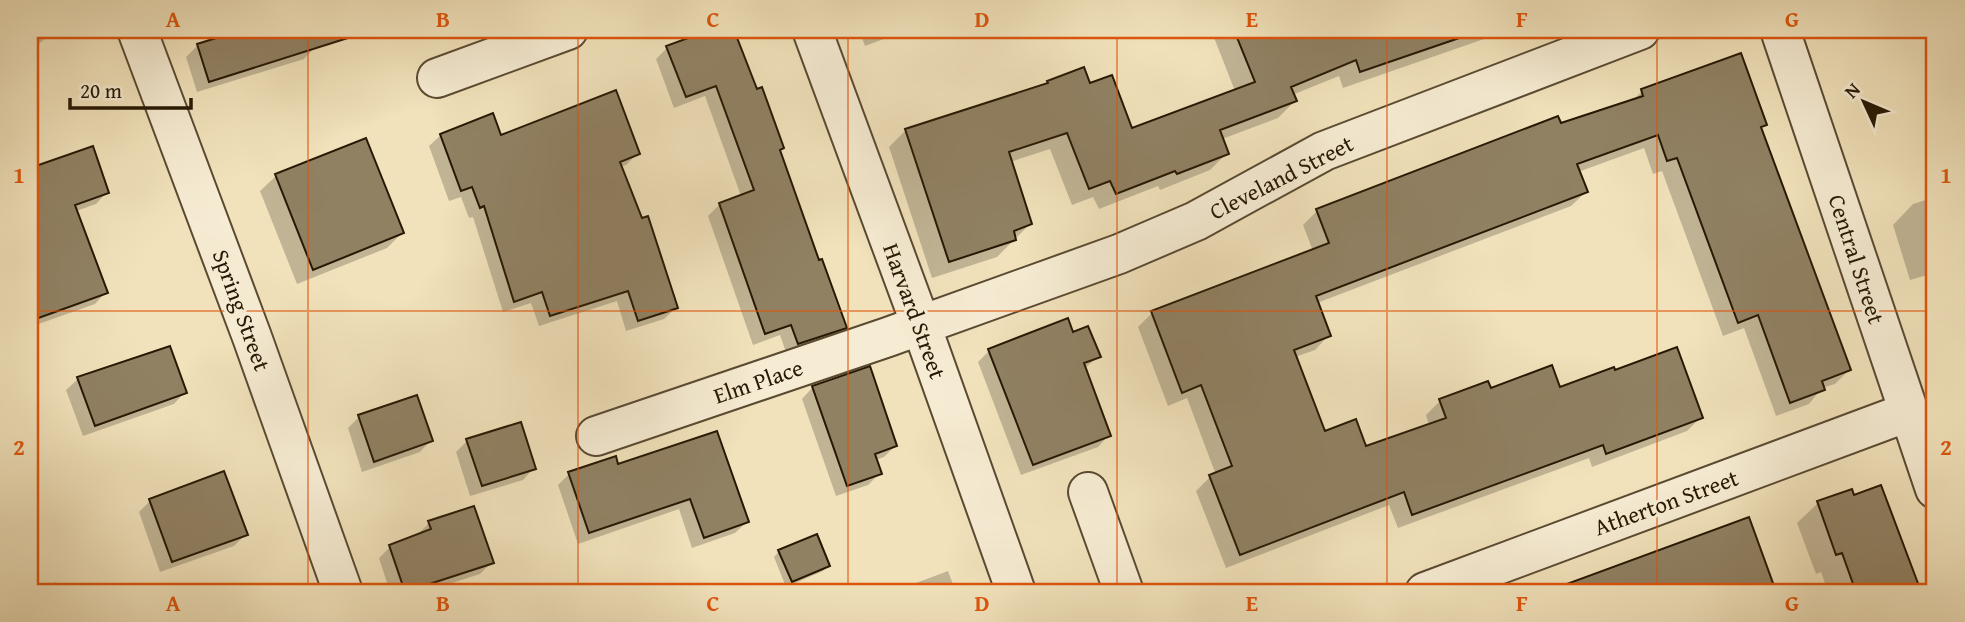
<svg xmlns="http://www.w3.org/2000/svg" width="1965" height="622" font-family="'Gentium Book Plus',serif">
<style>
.shadow{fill:#0003}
.building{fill:#908163;stroke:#271804;stroke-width:2}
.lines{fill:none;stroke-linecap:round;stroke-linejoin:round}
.minor-casing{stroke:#5a4a32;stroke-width:42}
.minor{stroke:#f6ecd3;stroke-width:38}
.grid{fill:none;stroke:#de560c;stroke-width:2;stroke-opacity:0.55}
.labels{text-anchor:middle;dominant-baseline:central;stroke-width:6;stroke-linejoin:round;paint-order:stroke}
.street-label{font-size:23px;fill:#271804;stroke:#f6ecd3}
.neatline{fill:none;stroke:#de560c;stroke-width:2.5}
.grid-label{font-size:23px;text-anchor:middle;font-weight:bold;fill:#de560c}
</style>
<rect width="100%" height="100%" fill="#f1e2bb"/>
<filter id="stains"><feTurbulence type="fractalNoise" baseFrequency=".00286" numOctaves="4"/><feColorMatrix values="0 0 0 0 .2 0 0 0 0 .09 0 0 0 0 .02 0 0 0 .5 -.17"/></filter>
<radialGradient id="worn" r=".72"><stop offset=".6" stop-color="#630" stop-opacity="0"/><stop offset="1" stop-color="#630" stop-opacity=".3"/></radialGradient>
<path class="shadow" d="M30 30H43L46 38 30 51Z
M247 30H310L315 47 304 59 197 92 186 57 197 46Z
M715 30H732L818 262 845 327 833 339 787 355 780 335 753 345 708 216 720 204 741 196 705 96 674 108 656 59 667 48Z
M859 30H908L865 46Z
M1211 30H1510L1343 88 1339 76 1292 95 1295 101 1278 118 1222 139 1227 153 1210 170 1160 190 1158 186 1099 209 1093 197 1072 205 1050 149 1010 162 1030 224 997 257 932 278 889 147 906 130 1045 86 1048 82 1089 85 1131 131 1235 91Z
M1642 91 1765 124 1760 130 1849 370 1835 384 1822 388 1809 404 1776 416 1744 328 1723 336 1662 171 1653 174 1644 148 1578 172 1586 192 1571 206 1317 303 1329 335 1315 350 1295 357 1324 433 1365 448 1429 425 1426 415 1440 401 1490 390 1559 389 1701 417 1687 431 1592 467 1589 458 1398 528 1389 505 1226 568 1196 491 1210 477 1216 475 1187 398 1168 406 1138 327 1152 313 1313 251 1303 225 1317 211 1632 101Z
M441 135 500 137 638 153 626 165 620 167 676 308 664 319 626 331 617 301 539 326 531 303 503 312 473 217 469 218 461 197 449 201 429 146Z
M92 148 107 192 96 204 76 211 106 292 95 304 30 327V170Z
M276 176 402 233 387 248 297 284 260 191Z
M1935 197V300L1927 275 1910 280 1893 225 1913 204Z
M989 351 1099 356 1084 369 1109 435 1098 447 1021 475 978 362Z
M78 379 185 392 174 404 83 436 66 390Z
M813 387 895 446 884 457 875 460 880 473 868 485 836 496 802 399Z
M359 417 431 440 420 452 362 472 348 428Z
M467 441 534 468 523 480 470 496 456 452Z
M617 466 747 522 735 533 692 548 679 509 578 544 558 485 569 474Z
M1880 487 1918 592H1828L1821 572 1816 574 1797 523 1818 503 1851 491 1853 497Z
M150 501 246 534 234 546 160 572 139 512Z
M1748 520 1772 586 1766 592H1547Z
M429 523 492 562 480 574 424 592H390L379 558 390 547 418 534Z
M779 551 828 565 823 571 786 587 774 557Z
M948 571 956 592H907L916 583Z
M56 582 59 592H30Z"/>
<path class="building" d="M242 30H350L351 37 209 82 197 44Z
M710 30H734L757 89 762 87 784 148 780 150 819 260 822 259 847 328 798 344 791 325 765 334 719 203 754 190 716 86 686 97 666 46Z
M1234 30H1467L1468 35 1360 72 1356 60 1291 87 1297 101 1220 130 1229 154 1177 174 1175 171 1116 194 1110 181 1089 189 1067 133 1009 152 1032 224 1014 231 1016 240 949 262 905 129 1048 83 1047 81 1084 67 1090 83 1112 75 1132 128 1255 82Z
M1741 53 1767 125 1761 127 1851 370 1822 381 1825 390 1790 403 1758 315 1738 323 1677 158 1667 161 1658 135 1577 164 1588 192 1316 296 1331 336 1294 350 1325 431 1356 419 1366 446 1446 418 1439 399 1488 381 1491 388 1552 365 1560 387 1614 367 1615 370 1677 347 1703 418 1606 454 1603 445 1412 515 1404 492 1240 555 1209 475 1232 466 1201 385 1182 393 1151 311 1329 243 1316 209 1558 116 1561 123 1643 96 1641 89Z
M616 90 640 154 620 162 642 218 648 216 678 308 638 321 628 291 550 316 542 292 514 302 484 206 480 208 472 187 461 191 440 134 493 113 501 135Z
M366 138 404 233 313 270 275 174Z
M93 146 109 193 75 205 108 293 30 321V168Z
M1068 318 1073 332 1088 326 1101 357 1084 363 1111 436 1033 465 988 349Z
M170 346 187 393 95 426 77 377Z
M870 366 897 446 875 454 882 474 847 486 812 386Z
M417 395 433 441 374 462 358 415Z
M521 422 536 469 482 486 466 439Z
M717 431 749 522 704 538 690 499 589 533 568 472 616 456 618 464Z
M224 471 248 535 172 562 149 499Z
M1881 485 1919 586 1900 592H1856L1842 553 1836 555 1817 501 1852 489 1854 495Z
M474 506 494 563 405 592 389 545 431 529 428 521Z
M1749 517 1774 586 1757 592H1554L1553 589Z
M817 534 830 566 792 582 778 550Z"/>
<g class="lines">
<defs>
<path id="minor" d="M137 30 252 337 343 592
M812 30 921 325 1016 592
M1780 30 1935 489
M437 78 568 30
M596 436 888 337 1119 254 1196 221 1324 151 1640 30
M1088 492 1124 592
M1425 592 1908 412"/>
</defs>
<use href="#minor" class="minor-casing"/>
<use href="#minor" class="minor"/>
</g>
<path class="grid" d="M308 30V592M578 30V592M848 30V592M1117 30V592M1387 30V592M1657 30V592M30 311H1935"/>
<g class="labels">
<g class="street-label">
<text transform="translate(1281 177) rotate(-27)">Cleveland Street</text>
<text transform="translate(1857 259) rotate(72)">Central Street</text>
<text transform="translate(242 310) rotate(70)">Spring Street</text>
<text transform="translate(915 311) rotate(70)">Harvard Street</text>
<text transform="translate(758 381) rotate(-19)">Elm Place</text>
<text transform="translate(1666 502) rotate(-20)">Atherton Street</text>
</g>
</g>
<rect width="1965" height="622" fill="none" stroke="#f1e2bb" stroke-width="77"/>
<g transform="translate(1864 102) rotate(314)" stroke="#f6ecd3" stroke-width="5" paint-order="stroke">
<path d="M0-5L12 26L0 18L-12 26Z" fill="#271804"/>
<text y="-10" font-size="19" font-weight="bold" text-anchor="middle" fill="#271804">N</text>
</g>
<path d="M70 98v10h121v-10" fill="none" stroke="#271804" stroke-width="3.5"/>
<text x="80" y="98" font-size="21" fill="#271804" stroke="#f6ecd3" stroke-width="5" paint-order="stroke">20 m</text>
<rect x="38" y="38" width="1888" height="546" class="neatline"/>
<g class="grid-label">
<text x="173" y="27">A</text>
<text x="443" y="27">B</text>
<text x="713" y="27">C</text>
<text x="982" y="27">D</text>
<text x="1252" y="27">E</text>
<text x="1522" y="27">F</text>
<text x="1792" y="27">G</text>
<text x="19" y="183">1</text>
<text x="1946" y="183">1</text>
<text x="19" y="455">2</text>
<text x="1946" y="455">2</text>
<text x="173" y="611">A</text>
<text x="443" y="611">B</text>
<text x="713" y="611">C</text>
<text x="982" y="611">D</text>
<text x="1252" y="611">E</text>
<text x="1522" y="611">F</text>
<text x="1792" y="611">G</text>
</g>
<rect width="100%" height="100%" filter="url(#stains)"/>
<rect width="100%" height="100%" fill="url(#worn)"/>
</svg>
